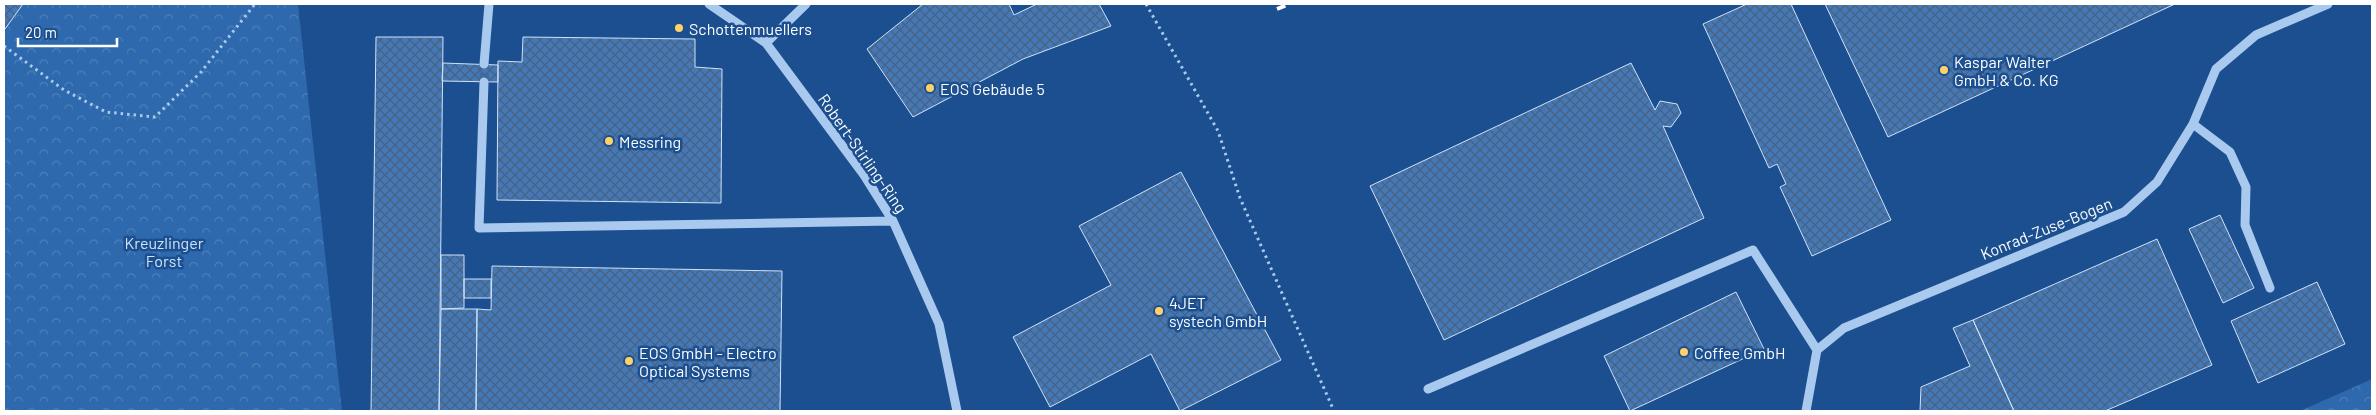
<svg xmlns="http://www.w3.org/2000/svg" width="2376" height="415" font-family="Barlow,sans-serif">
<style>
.forest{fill:url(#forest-crowns)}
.building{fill:url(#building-cross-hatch);stroke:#cfe3fa}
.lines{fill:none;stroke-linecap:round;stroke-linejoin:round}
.minor-tunnel{stroke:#3d69a0;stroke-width:9;stroke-dasharray:9 4.5;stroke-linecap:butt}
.path{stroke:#a9c9ee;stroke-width:3;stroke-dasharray:2.5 4;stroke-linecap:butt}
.minor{stroke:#a9c9ee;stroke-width:9}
.rail{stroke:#fff;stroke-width:4;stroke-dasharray:9 4;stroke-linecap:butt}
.poi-dot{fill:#ffd166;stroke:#1b4f8f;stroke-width:2}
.labels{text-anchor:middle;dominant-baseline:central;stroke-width:5;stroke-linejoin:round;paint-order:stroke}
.poi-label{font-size:16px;fill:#fff;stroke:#1b4f8f;text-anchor:start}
.street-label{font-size:16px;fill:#fff;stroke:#1b4f8f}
.park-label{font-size:16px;fill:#cfe3fa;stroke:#1b4f8f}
</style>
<defs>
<pattern id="forest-crowns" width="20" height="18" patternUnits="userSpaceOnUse" patternTransform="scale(1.25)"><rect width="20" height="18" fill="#2e69ad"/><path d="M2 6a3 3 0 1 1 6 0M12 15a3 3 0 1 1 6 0" fill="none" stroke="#4d80b9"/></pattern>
<pattern id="building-cross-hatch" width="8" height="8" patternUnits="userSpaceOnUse" patternTransform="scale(1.25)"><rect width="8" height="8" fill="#4478b7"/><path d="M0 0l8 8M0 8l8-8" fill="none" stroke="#486282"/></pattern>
</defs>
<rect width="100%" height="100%" fill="#1b4f8f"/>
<path class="forest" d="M4 4H298L342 411H4Z
M2372 379V411H2300Z"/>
<path class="building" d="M4 4H23L5 29 4 28Z
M923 4H1009L1014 15 1037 4H1099L1111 26 1023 59 913 117 867 49Z
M1747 4H1791L1891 220 1812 256 1780 187 1786 184 1777 164 1769 168 1703 24Z
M1825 4H2175L1888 137Z
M376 37H443L439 411H371Z
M523 37 695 39V67L722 69 721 203 497 200 498 61 522 62Z
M443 63 498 65V82L442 81Z
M1631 63 1655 110 1660 101 1677 104 1681 113 1671 127 1663 126 1704 218 1444 340 1370 186Z
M1181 172 1281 360 1180 411 1151 354 1050 407 1013 337 1111 285 1079 226Z
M2220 215 2254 288 2223 303 2189 229Z
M2157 239 2212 365 2105 411H2014L1973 320Z
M441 255H464V308L441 309Z
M492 266 782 271 780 411H476L477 309 491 310Z
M464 279H491V298H464Z
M2317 282 2345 344 2258 383 2231 321Z
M1736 292 1764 349 1630 411 1604 356Z
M441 309H477L476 411H439Z
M1973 320 2014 411H1920L1921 387 1970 366 1953 328Z"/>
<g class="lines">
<path class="minor-tunnel" d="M484 82V64"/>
<path class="path" d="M1146 4 1218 131 1240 198 1334 411
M4 46 64 90 106 112 155 117 201 72 255 4"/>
<path class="minor" d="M709 4 766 43 864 175 893 221 939 324 957 411
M766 43 806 4
M484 64 489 4
M484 82 479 228 893 221
M2193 124 2230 152 2246 187 2245 225 2270 288
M1428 389 1753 250 1817 350
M1806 411 1817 350 1844 328 2124 212 2157 182 2193 124 2216 69 2256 35 2328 4"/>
<path class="rail" d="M1277 9 1289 4"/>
</g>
<g class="poi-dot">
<circle cx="679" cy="28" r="5"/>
<circle cx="1944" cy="70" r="5"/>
<circle cx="930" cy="88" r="5"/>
<circle cx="609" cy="141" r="5"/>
<circle cx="1159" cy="311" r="5"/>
<circle cx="1684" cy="352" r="5"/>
<circle cx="629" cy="361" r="5"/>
</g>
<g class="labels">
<g class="poi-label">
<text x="689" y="28">Schottenmuellers</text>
<text x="1954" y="61">Kaspar Walter<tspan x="1954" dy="18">GmbH &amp; Co. KG</tspan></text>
<text x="940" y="88">EOS Gebäude 5</text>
<text x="619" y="141">Messring</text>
<text x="1169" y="302">4JET<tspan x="1169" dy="18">systech GmbH</tspan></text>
<text x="639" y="352">EOS GmbH - Electro<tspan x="639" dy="18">Optical Systems</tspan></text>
<text x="1694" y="352">Coffee GmbH</text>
</g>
<g class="street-label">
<text transform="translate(863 153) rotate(55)">Robert-Stirling-Ring</text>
<text transform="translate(2046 228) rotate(-22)">Konrad-Zuse-Bogen</text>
</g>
<g class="park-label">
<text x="164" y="242">Kreuzlinger<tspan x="164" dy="18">Forst</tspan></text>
</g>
</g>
<rect width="2376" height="415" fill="none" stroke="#ffffff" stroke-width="10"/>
<path d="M18 38v8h99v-8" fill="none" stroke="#ffffff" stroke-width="2.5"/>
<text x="25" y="38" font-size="15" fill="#ffffff" stroke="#1b4f8f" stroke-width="4" paint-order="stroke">20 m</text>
</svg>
